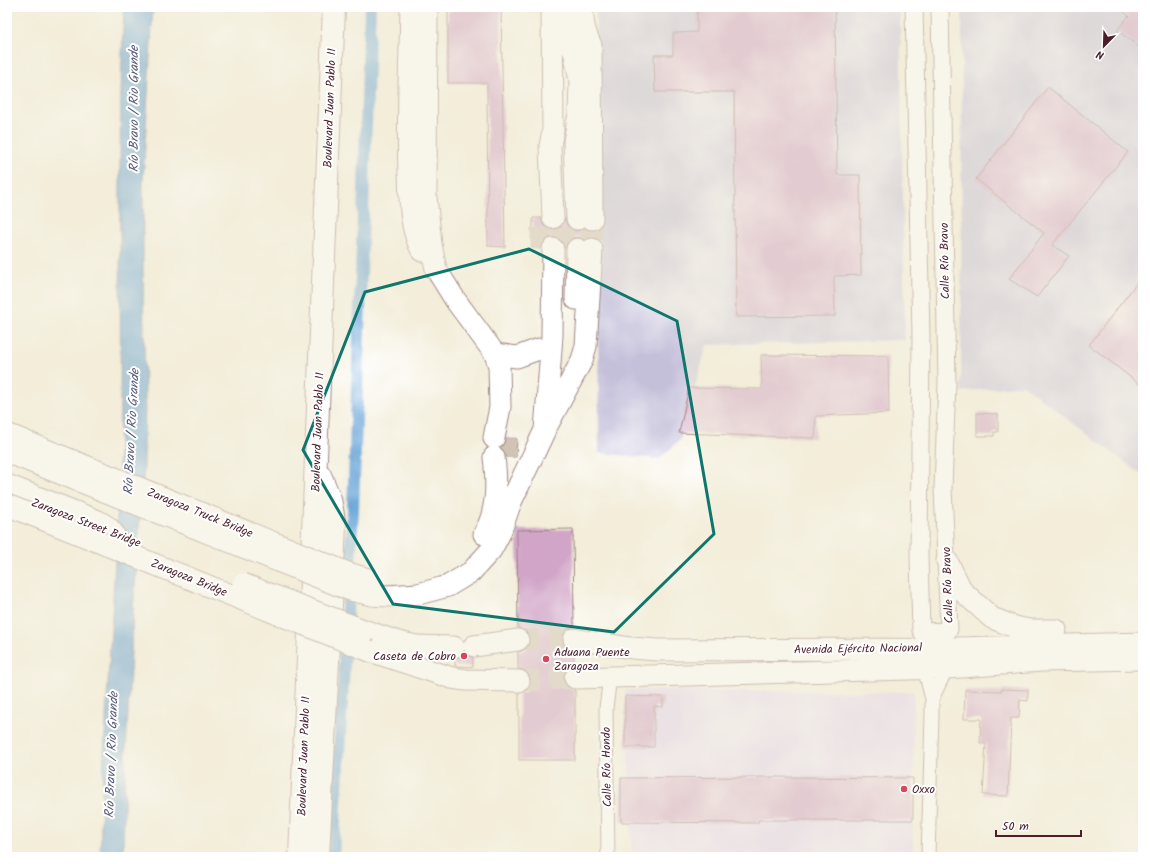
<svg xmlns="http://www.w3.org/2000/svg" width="1150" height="864" font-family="Kalam,sans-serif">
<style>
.built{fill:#e2d4f3}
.industrial{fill:#c5c0da}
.water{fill:#65a2d6;stroke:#586080}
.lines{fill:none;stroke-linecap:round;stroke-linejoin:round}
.canal{stroke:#65a2d6;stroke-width:12}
.building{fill:#d1a5c7}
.primary-tunnel{stroke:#d1c4b6;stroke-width:21;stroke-dasharray:21 10;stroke-linecap:butt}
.minor-casing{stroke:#9e8682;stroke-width:15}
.tertiary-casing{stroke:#9e8682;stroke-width:19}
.primary-casing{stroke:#9e8682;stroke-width:23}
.trunk-casing{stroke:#9e8682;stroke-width:24}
.minor{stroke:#fff;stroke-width:13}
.tertiary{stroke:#fff;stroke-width:17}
.primary{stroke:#fff;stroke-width:21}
.trunk{stroke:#fff;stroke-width:22}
.primary-bridge-casing{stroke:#9e8682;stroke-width:23;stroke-linecap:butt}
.primary-bridge{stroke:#fff;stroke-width:21}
.marked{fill:none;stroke:#0f766e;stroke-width:3;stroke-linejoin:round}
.poi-dot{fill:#d1495b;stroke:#fff;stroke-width:1.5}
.labels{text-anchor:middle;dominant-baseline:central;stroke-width:4;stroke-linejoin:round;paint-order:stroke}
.street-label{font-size:12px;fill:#4a1f2b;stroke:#fff}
.poi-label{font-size:12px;fill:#4a1f2b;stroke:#fff;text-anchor:start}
.water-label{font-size:13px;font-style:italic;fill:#565a78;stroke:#fff}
</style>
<rect width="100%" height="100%" fill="#fff"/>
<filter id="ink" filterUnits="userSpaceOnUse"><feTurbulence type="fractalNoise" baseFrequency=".025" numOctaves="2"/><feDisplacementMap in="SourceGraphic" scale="8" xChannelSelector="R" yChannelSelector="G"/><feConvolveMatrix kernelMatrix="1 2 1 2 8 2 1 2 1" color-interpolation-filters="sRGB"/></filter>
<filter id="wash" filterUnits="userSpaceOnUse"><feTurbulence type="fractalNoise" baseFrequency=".012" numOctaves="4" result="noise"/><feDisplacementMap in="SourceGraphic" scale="16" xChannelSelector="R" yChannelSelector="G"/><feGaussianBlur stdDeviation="0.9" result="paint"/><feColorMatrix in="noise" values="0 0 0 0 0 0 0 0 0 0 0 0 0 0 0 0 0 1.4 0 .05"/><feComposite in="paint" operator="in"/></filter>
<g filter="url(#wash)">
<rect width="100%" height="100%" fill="#f3edd9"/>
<path class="built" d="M625 690 914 692 913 857H632Z"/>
<path class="industrial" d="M596 7H900L905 340 707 345 680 440 659 459 599 453Z
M962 7H1143V182L1138 190 1143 184V476L1023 385 961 392Z"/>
<path class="water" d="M124 7H153L143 181V268L145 399 144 465 133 612 125 771 123 857H100C103 723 116 590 119 456 123 306 116 156 124 7Z"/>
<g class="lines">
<path class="canal" d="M333 857 353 511 370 7"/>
</g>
<g id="blocks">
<path class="building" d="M448 7H501L505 247 488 246 487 83H448Z
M697 7H835L837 175H860L861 275 834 276 835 316 736 317 734 92H655L654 55H673V33L697 32Z
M1117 7H1143V50L1117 30 1129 16Z
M1048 87 1128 152 1052 245 1069 256 1037 297 1009 279 1044 233 976 179Z
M533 218H541L543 225 547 228 553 230 560 228 565 218 567 225 572 230 578 231 585 228 592 231 596 230V238L592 237 585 240 578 237 572 238 567 242 565 249 564 243 559 239 553 237 547 238 543 243 541 249 533 248Z
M1143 275V387L1089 345Z
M761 355 888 356 889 413 816 416 815 438 679 433 689 388 762 389Z
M977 413 998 414V432H994V436H977Z
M506 438 517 439 516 457H506L501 447Z
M573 529 574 627 565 631 562 638 563 643 566 648 574 651V666L568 668 565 672 563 678 565 685 575 690V760H519V693L524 692 529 688 531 681 530 676 526 671 518 669V652L526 649 529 644 530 639 527 632 518 628 517 530Z
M464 653 473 658V667L455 666V659L460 657Z
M1002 689 1028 690V701L1020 700 1019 718H1011L1008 796 983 795 986 744 980 743 981 719H964L965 690 1002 691Z
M625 696 663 697V707L654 706V747H625Z
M775 777 913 778V820H758V823L621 822V778Z"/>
</g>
</g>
<g filter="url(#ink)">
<use href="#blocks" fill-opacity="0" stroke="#9e8682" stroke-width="1"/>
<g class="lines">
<path class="primary-tunnel" d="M592 219V249
M541 249V218
M563 249 564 218
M505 457 506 438
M518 640 574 639
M519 681 575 678"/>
<defs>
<path id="minor" d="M924 668 932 699V714L928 857
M932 699 947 668
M608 857 606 708 610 677"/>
<path id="tertiary" d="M914 7 921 337 919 557 921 630 922 632 948 631 949 629 943 488 947 383 940 7"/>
<path id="primary" d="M411 7C410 62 407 117 409 173 410 198 409 227 422 251
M427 7 426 197 431 244 436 269 456 301 495 354 499 366 500 407 494 438
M552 7 553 130 550 146 553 218
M565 7 567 33 575 55 580 81 579 114 574 141 577 219
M582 7C583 21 584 33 591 45L592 219
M576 299 577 249
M495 354 517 357 539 349
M548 424 582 360 586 346 592 249
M7 485 98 521 108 527 114 534
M484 534C498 510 497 483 494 457
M947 561 962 591 992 618 1015 627 1029 630H1056
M372 595 387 596 418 594 448 586 471 572 491 550 500 533 511 502 545 430 552 336 553 249
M366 631 398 642 417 646 454 647
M574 639 631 648 658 650 918 649 1143 643
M474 646 518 640
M370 651 452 678 466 680 519 681
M575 678 947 668 1042 661 1143 659"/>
<path id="trunk" d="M300 857 334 7
M318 857 335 526 330 499 320 475"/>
</defs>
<use href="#minor" class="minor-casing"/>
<use href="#tertiary" class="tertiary-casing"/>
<use href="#primary" class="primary-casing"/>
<use href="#trunk" class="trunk-casing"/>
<use href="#minor" class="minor"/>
<use href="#tertiary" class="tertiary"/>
<use href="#primary" class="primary"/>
<use href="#trunk" class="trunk"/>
<defs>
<path id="primary-bridge" d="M7 434 348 573 372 580
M7 452 350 590 372 595
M7 505 370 651
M243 584 366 631"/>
</defs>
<use href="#primary-bridge" class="primary-bridge-casing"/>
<use href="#primary-bridge" class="primary-bridge"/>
</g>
</g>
<path d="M0 0H1150V864H0ZM529 249 677 321 714 534 614 632 393 604 303 450 365 292Z" fill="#f3edd9" fill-opacity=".55" fill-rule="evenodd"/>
<path class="marked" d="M529 249 677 321 714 534 614 632 393 604 303 450 365 292Z"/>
<g class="poi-dot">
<circle cx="464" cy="656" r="4"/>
<circle cx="546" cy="659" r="4"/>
<circle cx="904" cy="789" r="4"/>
</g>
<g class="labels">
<g class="street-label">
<text transform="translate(330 108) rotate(-88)">Boulevard Juan Pablo II</text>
<text transform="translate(945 261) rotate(-91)">Calle Río Bravo</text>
<text transform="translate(318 432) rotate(-88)">Boulevard Juan Pablo II</text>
<text transform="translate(200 513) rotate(22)">Zaragoza Truck Bridge</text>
<text transform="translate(86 523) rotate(21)">Zaragoza Street Bridge</text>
<text transform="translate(189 578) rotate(22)">Zaragoza Bridge</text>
<text transform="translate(948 585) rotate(-92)">Calle Río Bravo</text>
<text transform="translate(858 649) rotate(-1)">Avenida Ejército Nacional</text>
<text transform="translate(304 756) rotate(-88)">Boulevard Juan Pablo II</text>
<text transform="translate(607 767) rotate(-91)">Calle Río Hondo</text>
</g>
<g class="poi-label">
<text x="554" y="652">Aduana Puente<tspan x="554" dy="14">Zaragoza</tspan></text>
<text x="456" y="656" text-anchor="end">Caseta de Cobro</text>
<text x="912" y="789">Oxxo</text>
</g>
<g class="water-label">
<text transform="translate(134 109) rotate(-90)">Río Bravo / Rio Grande</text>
<text transform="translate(132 432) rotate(-87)">Río Bravo / Rio Grande</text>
<text transform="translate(112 755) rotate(-88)">Río Bravo / Rio Grande</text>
</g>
</g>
<rect width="1150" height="864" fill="none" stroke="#fff" stroke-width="24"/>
<g transform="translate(1104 46) rotate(203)" stroke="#ffffff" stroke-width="3" paint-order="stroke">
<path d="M0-3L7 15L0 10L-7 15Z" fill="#4a1f2b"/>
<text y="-6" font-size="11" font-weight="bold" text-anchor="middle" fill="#4a1f2b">N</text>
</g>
<path d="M996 830v6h85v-6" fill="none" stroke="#4a1f2b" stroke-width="2"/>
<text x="1002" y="830" font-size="12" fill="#4a1f2b" stroke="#ffffff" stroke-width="3" paint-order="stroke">50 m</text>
</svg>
